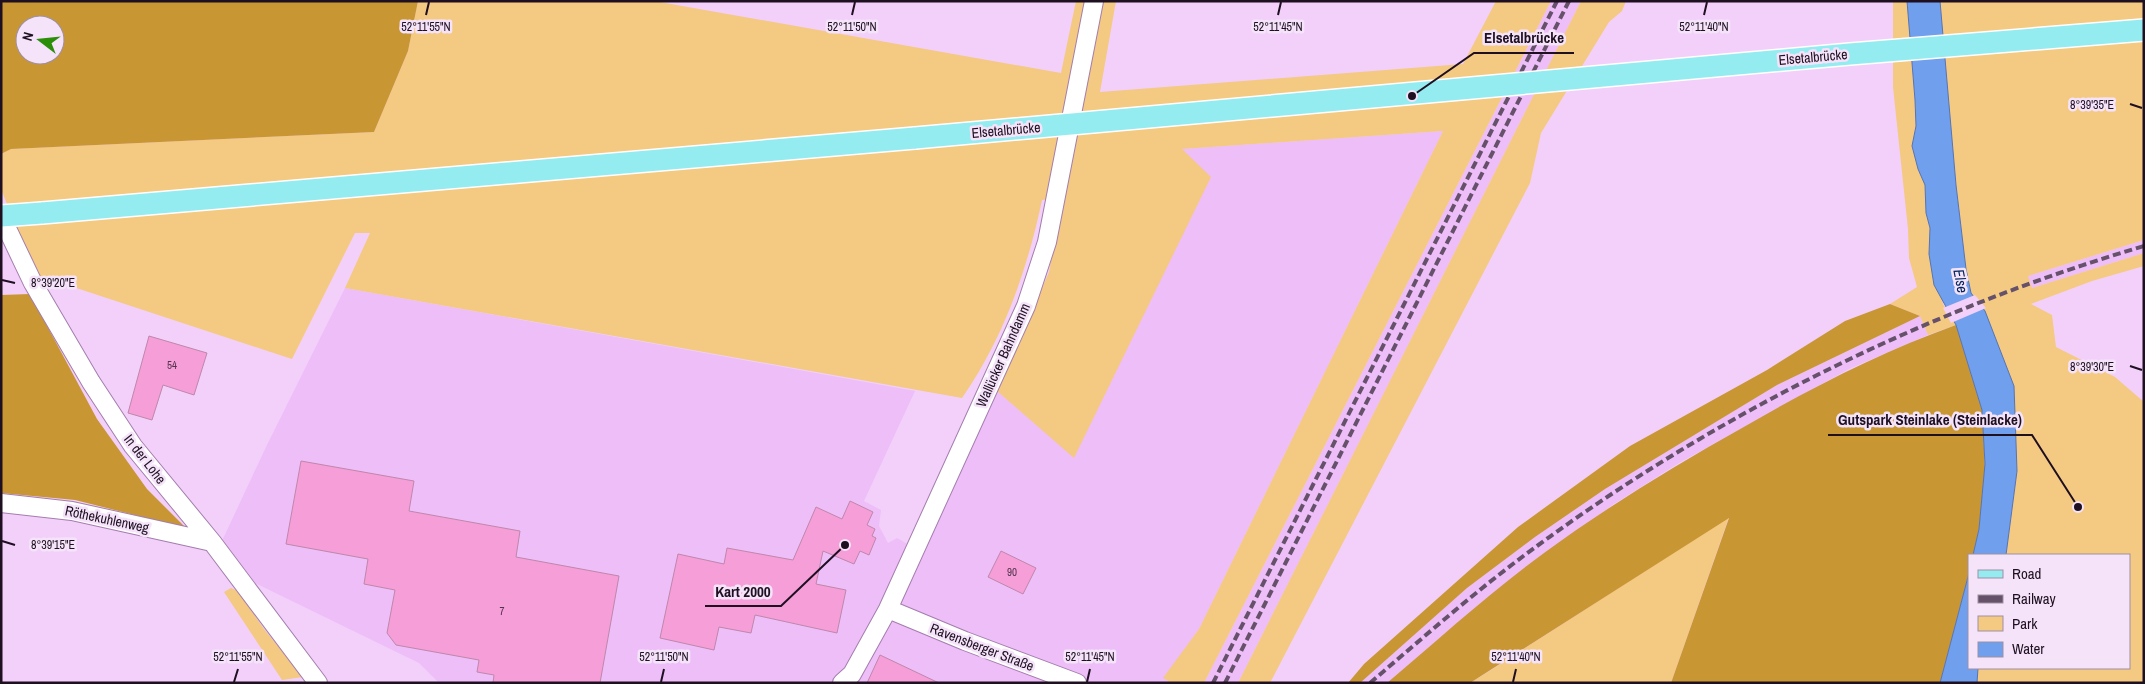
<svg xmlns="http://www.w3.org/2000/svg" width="2145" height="684" font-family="'Archivo Narrow',sans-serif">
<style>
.built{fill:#edbef8}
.green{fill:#f4c981}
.forest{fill:#c99634;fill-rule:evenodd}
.water{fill:#709fee;stroke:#5774b0}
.pier{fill:#f2d0fa}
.building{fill:#f59ed8;stroke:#bf87ab}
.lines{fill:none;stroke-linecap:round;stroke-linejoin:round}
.minor-casing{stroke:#a47dad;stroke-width:20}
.major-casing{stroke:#fff;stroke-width:24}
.minor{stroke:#fff;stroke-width:18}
.major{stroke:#94ecf1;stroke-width:21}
.rail{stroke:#66516b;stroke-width:4;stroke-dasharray:8 4;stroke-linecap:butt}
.major-bridge-casing{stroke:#fff;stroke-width:24;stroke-linecap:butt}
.major-bridge{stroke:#94ecf1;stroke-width:21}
.ticks{fill:none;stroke:#1e0f21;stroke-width:2}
.labels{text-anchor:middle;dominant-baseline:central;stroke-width:5;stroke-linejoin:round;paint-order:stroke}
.number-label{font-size:11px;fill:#54334f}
.street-label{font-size:14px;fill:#1e0f21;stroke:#f5e4f9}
.water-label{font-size:15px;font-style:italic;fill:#022661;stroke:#f5e4f9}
.ticks-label{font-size:12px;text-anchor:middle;fill:#1e0f21;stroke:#f5e4f9;stroke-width:5;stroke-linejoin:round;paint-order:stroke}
.leader{fill:none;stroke:#1e0f21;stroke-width:2}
.callout-dot{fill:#1e0f21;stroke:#f5e4f9;stroke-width:2}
.callout-label{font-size:15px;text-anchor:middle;font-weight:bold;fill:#1e0f21;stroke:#f5e4f9;stroke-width:5;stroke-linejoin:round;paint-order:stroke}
</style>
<rect width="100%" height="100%" fill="#f2d0fa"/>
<path class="built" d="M1551 1H1581L1238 683H1204Z
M1443 131 1199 629 1164 678 1172 683H439L419 663 247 579 222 541 266 447 345 288 915 391 864 501 881 510 879 526 888 543 897 538 911 546 891 591 912 580 997 391 1074 457 1181 149Z
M2144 240V253L2032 288 2028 276Z
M1920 316 1928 335 1849 369 1679 463 1614 504 1481 603 1387 683H1360L1467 588 1535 537 1605 489 1777 385Z"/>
<path class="green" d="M418 1H654L1061 73 1076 1H1116L1100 92 1463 64 1496 1H1551L1204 683H1172L1163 678 1199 629 1443 131 1182 149 1211 177 1074 458 997 391 1049 272 1062 198 1042 200C1027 271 1003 339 962 398L345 288 370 233H355L292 359 40 276 19 234 1 189V154L11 149 374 132 408 51Z
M1581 1H1626L1622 11 1609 22 1541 133 1530 183 1270 683H1238Z
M1893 1H1907L1915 100 1916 126 1912 146 1918 169 1925 185 1926 213 1930 228 1943 304 1956 325 1928 335 1920 316 1890 304 1917 287 1909 258 1908 229 1893 87Z
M1940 1H2144V240L2028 276 2032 288 2144 253V266L2092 281 2031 304 2052 315 2056 347 2115 377 2144 402V683H1977L1978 668H2129V555H2006L2017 471 1985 311 1971 293 1966 269 1956 185Z
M1729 517 1671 683H1470L1491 670Z
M231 588 238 591 264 629 303 677 282 680 224 592Z"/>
<path class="forest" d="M1 1H418L408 51 374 132 11 149 1 154ZM25 25H55V55H25Z
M30 294 97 419 147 489 186 528 75 500 1 493V295Z
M1890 304 1920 316 1777 385 1605 489 1535 537 1467 588 1360 683H1348L1364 664 1518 527 1630 446 1767 370 1845 321Z
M1956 325 1982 410 1985 468 1979 529 1973 555H1969V573L1940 683H1671L1729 518 1470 683H1387C1439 639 1489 593 1544 553 1607 507 1674 466 1742 428 1811 388 1881 352 1956 325Z"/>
<path class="water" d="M1907 1H1940L1956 185 1966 269 1971 293 1985 311 2014 386 2017 471 2006 555H1973L1979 529 1985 464 1982 410 1956 325 1934 285 1929 254 1930 228 1926 213 1925 185 1918 169 1912 146 1916 126 1915 100Z
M1969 573V668H1978L1977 683H1940Z"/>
<path class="pier" d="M1975 295 1986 308 1951 323 1943 308Z"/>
<path class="building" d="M149 336 207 353 194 395 163 385 152 420 128 413Z
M301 461 414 481 409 511 520 531 516 557 619 576 600 683H493L494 675 477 672 479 660 396 645 387 633 395 590 364 584 368 559 286 544Z
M850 501 873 512 867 525 875 529 872 536 876 538 869 555 860 551 854 564 823 551 816 584 846 590 837 633 755 615 751 633 719 627 714 650 660 638 678 554 724 564 727 548 793 560 816 507 842 519Z
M1001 551 1036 568 1023 594 988 577Z
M880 655 939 683H867Z"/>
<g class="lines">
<defs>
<path id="minor" d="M1 216 33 283 91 382 133 446 212 542 318 683
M1 503 72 511 212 542
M888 609 965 641 1077 683
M842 683 852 674 888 609 1026 306 1047 242 1094 1"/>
<path id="major" d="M42 213 915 138"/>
</defs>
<use href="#minor" class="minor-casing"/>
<use href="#major" class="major-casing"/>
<use href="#minor" class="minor"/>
<use href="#major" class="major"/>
<path class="rail" d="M1213 683 1557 1
M1225 683 1569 1
M1370 683C1425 636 1479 588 1537 546 1720 412 1927 310 2144 246"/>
<defs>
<path id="major-bridge" d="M915 138 1850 54 2144 30
M1 216 42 213"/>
</defs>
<use href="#major-bridge" class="major-bridge-casing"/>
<use href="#major-bridge" class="major-bridge"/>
</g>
<path class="ticks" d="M426 15 429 2M852 15 855 2M1278 15 1281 2M1704 15 1707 2M2130 104 2142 108M2 280 15 283M2130 366 2142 370M2 541 15 545M234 682 238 669M661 682 664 669M1087 682 1090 669M1513 682 1516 669"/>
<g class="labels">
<g class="number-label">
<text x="172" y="365">54</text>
<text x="1012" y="572">90</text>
<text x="502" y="611">7</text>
</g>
<g class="street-label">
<text transform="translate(1813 57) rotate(-5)">Elsetalbrücke</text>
<text transform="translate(1006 130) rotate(-5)">Elsetalbrücke</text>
<text transform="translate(1003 355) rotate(-66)">Wallücker Bahndamm</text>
<text transform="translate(145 459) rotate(52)">In der Lohe</text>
<text transform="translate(107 519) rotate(12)">Röthekuhlenweg</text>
<text transform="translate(982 647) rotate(21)">Ravensberger Straße</text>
</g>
<g class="water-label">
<text transform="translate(1961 281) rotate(79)">Else</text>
</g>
</g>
<g class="ticks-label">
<text x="426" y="31">52°11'55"N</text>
<text x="852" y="31">52°11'50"N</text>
<text x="1278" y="31">52°11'45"N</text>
<text x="1704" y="31">52°11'40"N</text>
<text x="2092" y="109">8°39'35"E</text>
<text x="53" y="287">8°39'20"E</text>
<text x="2092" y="371">8°39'30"E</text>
<text x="53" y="549">8°39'15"E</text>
<text x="238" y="661">52°11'55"N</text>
<text x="664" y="661">52°11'50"N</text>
<text x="1090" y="661">52°11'45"N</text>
<text x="1516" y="661">52°11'40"N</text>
</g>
<path class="leader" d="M1412 96L1474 53H1574M2078 507L2032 435H1828M845 545L781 606H705"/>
<g class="callout-dot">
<circle cx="1412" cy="96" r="5"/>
<circle cx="2078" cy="507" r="5"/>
<circle cx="845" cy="545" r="5"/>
</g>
<g class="callout-label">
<text x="1524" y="43">Elsetalbrücke</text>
<text x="1930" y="425">Gutspark Steinlake (Steinlacke)</text>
<text x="743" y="597">Kart 2000</text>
</g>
<rect width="2145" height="684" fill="none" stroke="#1e0f21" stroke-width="5"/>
<rect x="1968" y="554" width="162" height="115" fill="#f5e4f9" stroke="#9f8fa3"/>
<rect x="1978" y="570" width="25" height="8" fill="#94ecf1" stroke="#9f8fa3"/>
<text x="2012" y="579" font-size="15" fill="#1e0f21">Road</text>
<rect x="1978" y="595" width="25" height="8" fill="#66516b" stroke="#9f8fa3"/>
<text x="2012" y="604" font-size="15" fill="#1e0f21">Railway</text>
<rect x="1978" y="616" width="25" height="15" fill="#f4c981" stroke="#9f8fa3"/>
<text x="2012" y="629" font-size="15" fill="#1e0f21">Park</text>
<rect x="1978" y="642" width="25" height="15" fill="#709fee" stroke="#9f8fa3"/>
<text x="2012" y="654" font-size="15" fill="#1e0f21">Water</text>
<g transform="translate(40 40) rotate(286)"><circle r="24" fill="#f5e4f9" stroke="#9f8fa3"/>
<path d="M0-4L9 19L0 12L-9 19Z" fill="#2b8e08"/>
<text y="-8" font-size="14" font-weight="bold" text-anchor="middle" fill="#1e0f21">N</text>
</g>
</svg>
